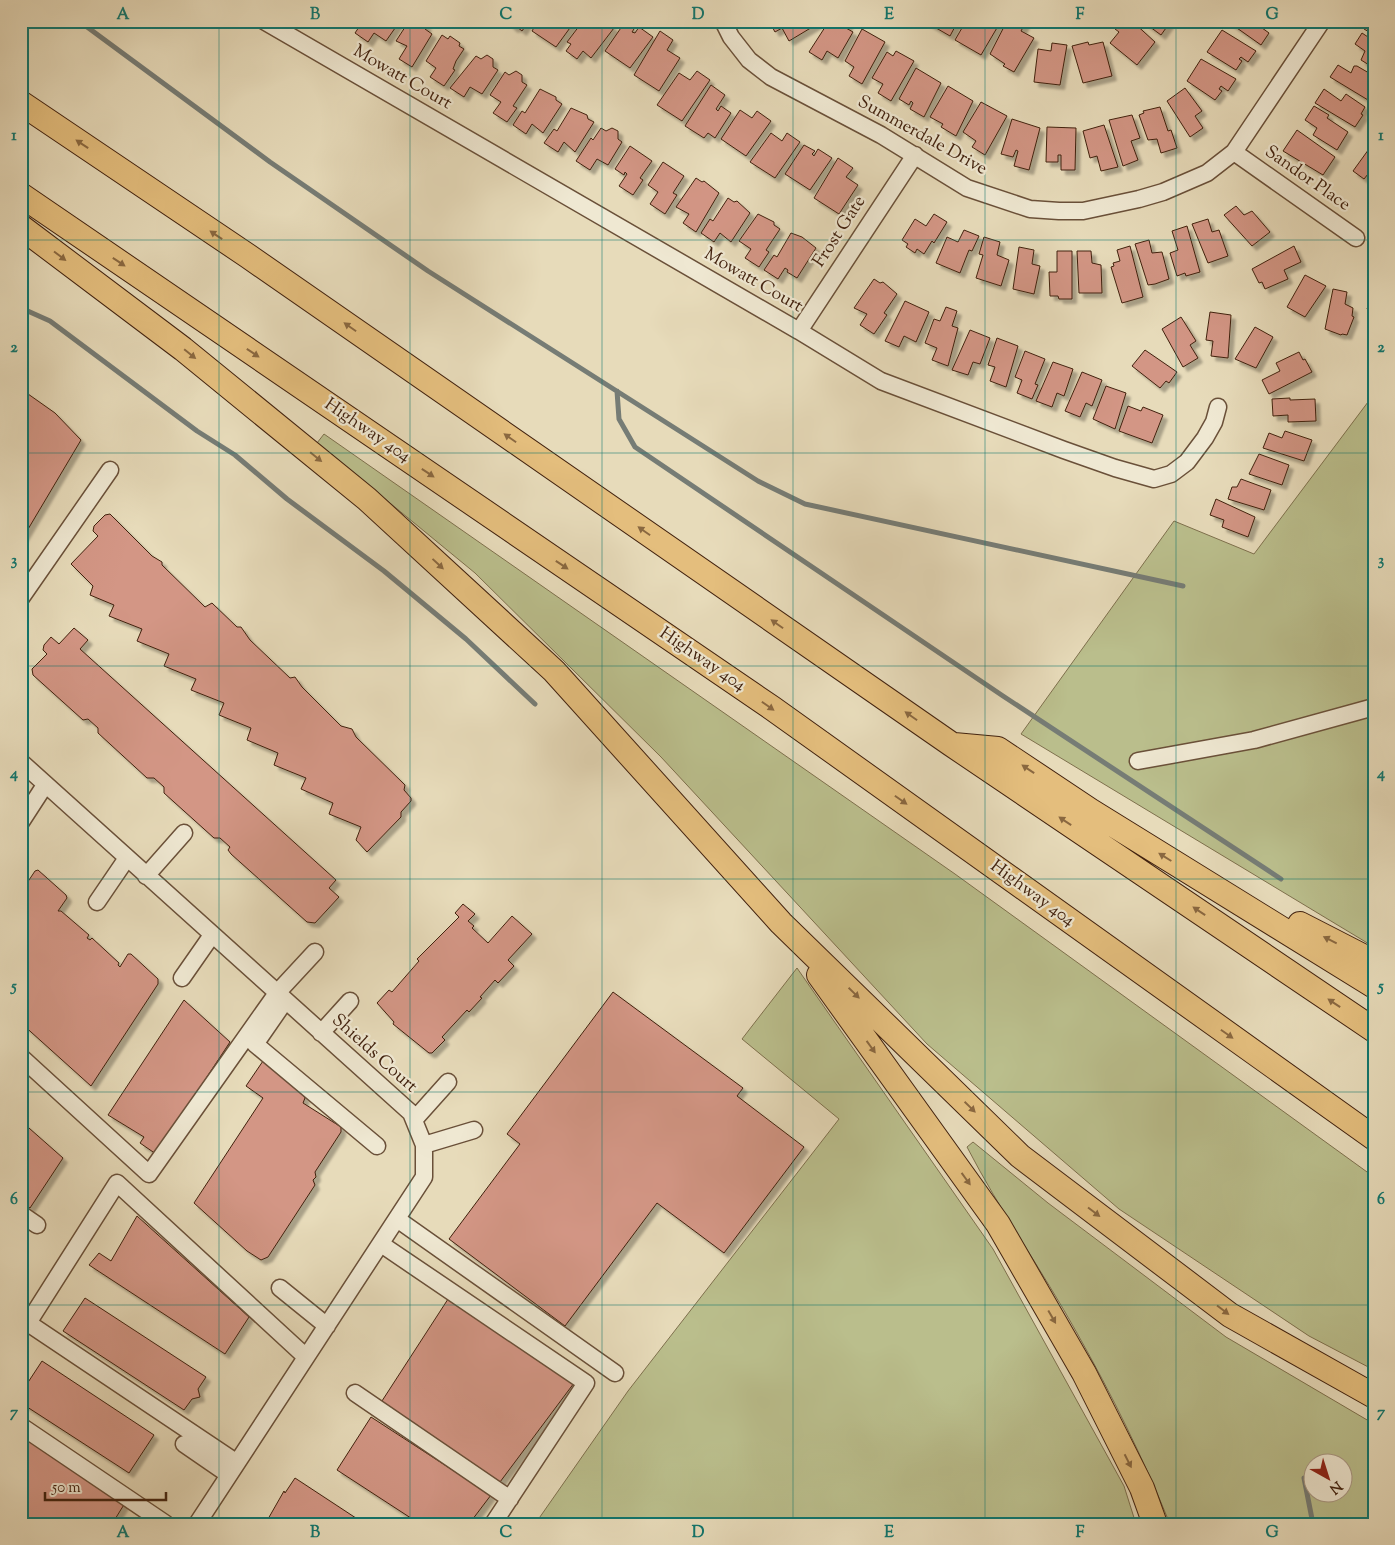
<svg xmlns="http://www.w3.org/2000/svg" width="1395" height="1545" font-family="'Sorts Mill Goudy',serif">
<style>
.green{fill:#babe8c;stroke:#7e704d;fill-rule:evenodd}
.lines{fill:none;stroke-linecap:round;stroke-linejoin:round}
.stream{stroke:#767c75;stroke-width:5}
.building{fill:#d39685;stroke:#41210e;filter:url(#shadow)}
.minor-casing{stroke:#6a5039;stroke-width:19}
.highway-casing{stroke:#41210e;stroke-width:26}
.minor{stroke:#efe8d2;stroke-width:16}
.highway{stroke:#e4be7d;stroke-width:24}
.oneway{fill:#8a6840}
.grid{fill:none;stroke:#0f766e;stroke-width:1;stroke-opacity:0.55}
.labels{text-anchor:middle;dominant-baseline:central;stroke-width:4.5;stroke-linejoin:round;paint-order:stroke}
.street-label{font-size:18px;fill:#41210e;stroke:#efe8d2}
.neatline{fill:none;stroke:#0f766e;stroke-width:2}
.grid-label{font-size:16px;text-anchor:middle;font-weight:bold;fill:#0f766e}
</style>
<defs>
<filter id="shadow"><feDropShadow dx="4.5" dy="4.5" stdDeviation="1" flood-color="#0004"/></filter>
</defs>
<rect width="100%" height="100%" fill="#e7dbba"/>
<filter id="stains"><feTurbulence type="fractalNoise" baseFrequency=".004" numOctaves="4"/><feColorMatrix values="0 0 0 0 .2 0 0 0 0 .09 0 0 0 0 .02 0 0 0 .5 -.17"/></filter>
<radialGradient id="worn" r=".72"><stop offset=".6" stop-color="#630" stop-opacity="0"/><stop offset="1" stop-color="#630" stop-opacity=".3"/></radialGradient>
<path class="green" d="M1374 394V947L1021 734 1174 521 1254 554Z
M324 434 955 874 1374 1177V1370L1309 1336 1119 1209 927 1044 661 757 475 573 317 443Z
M797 968 993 1249 1124 1486 1136 1524H535L628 1391 839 1119 742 1039Z
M973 1142 1048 1203 1226 1337 1374 1424V1524H1170C1143 1458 1112 1395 1077 1333 1042 1270 1000 1211 967 1147ZM1312 1462H1342V1492H1312Z"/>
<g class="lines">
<path class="stream" d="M79 21 270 162 428 271 758 481 805 504 1183 586
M21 308 50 321 197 431 235 455 287 499 384 571 466 639 535 704
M617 391 619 419 635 447 1003 696 1281 879
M1304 1478 1313 1524"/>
</g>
<path class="building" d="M363 21H400L386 41 374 33 368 42 355 33Z
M409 21 417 24 420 21 427 26 425 29 432 34 412 67 399 59 407 46 396 41Z
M506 21H529L522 31 517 27 513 28Z
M538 21H575L556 47 532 31Z
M583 21H595L597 24 599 21H606L614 28 591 58 583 51 577 59 566 51 571 44 567 42Z
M769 21H818L819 23 789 41 782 28 775 32Z
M829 21H847L849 23 846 28 853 32 838 58 827 51 822 60 809 52Z
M924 21H958L950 36Z
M966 21H1001L981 55 955 40Z
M1007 21H1019L1025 24 1021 31 1034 38 1014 72 1003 66 1005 64 990 54Z
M1122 21H1132L1155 42 1137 65 1110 43 1119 32 1115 29Z
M1142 21H1171L1161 35Z
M1260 21 1258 25 1269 33 1261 45 1227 21Z
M1369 21H1374V35L1364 29Z
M625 22 634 29 632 32 635 33 639 27 653 37 630 68 605 51Z
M862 29 885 42 862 84 849 76 854 67 845 61Z
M1222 30 1256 51 1248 62 1241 57 1239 59 1242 61 1236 70 1207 52Z
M660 31 673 40 667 50 680 58 659 91 634 75Z
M1362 33 1374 41V68L1361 60 1365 51 1355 44Z
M442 35 448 39 450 36 460 43 459 46 464 49 456 61 453 69 455 70 444 86 430 77 436 68 426 61Z
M1088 42 1089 45 1103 42 1112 76 1083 83 1072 46Z
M1052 43 1067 45 1060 85 1034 82 1038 49 1051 51Z
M896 51 914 61 891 101 878 93 883 84 872 78 887 52 893 56Z
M487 55 493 59V67L498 70 482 94 470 87 464 97 450 88 476 56 481 59Z
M1201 59 1236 79 1228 91 1221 86 1219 89 1222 91 1215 100 1187 81Z
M1338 65 1351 73 1354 66H1357L1374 76V94L1372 93 1368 100 1330 77Z
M916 68 941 83 924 117 910 109 913 103 911 101 909 105 899 99Z
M516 71 522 75V82L527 85 513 106 517 108 507 122 493 113 501 102 490 95 505 72 509 75Z
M697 71 710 80 682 121 657 105 679 73 690 80Z
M711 85 725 95 716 109 718 111 721 106 731 113 715 138 708 133 704 138 685 126Z
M948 86 973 101 956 136 941 127 943 124 930 117Z
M1185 88 1202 111 1195 116 1203 128 1190 137 1167 101Z
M540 89 556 97V100L562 104 543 133 532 124 526 134 513 125 522 111 525 113Z
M1324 89 1341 101 1346 94 1365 107 1361 114 1363 115 1355 127 1315 103Z
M981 102 1007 116 985 155 972 147 976 141 963 132Z
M1314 106 1329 115 1327 118 1348 132 1337 150 1313 135 1317 128 1305 120Z
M1160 107 1168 131 1171 130 1177 148 1161 153 1157 139 1148 140 1139 115 1144 113 1143 111Z
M571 108 587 115 588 119 594 122 575 152 564 142 558 152 544 143 554 129 557 131Z
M740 110 752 118 757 111 771 121 746 156 721 139Z
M1132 115 1140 138 1131 141 1138 160 1123 166 1109 120Z
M1012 119 1040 128 1029 170 1014 166 1018 151 1016 150 1013 157 1001 154Z
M1104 125 1118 167 1101 171 1097 156 1090 158 1083 131Z
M1047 127 1076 128 1075 170H1061V155H1058V162H1046Z
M601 128 606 131 612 128 618 131V139L622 142 608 165 597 159 590 170 576 161 591 138 593 140Z
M1297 130 1335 157 1323 175 1283 151Z
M771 133 782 141 787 133 800 142 775 178 750 162Z
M1374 142V178L1368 174 1364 179 1353 171Z
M804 145 815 151 812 154 814 156 818 149 832 158 810 190 785 174Z
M630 146 652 161 640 178 643 180 633 195 619 186 627 174 625 172 624 175 615 169Z
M838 158 853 168 846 177 858 185 839 214 814 198Z
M663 162 684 176 673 193 677 195 665 214 650 204 658 192 648 185Z
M696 178 702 182 704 181 719 193 696 232 683 223 689 214 676 207Z
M728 198 734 202 737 201 750 213 731 242 720 233 714 242 701 233 710 219 713 221Z
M1236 206 1244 215 1252 211 1270 232 1252 246 1224 215Z
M758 214 774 222V225L780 229 766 250 769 252 759 267 745 258 751 249 739 241Z
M934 214 947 222 934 243 932 241 924 254 917 249 915 253 906 247 908 244 902 240 915 219 926 226Z
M1208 219 1212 232 1219 230 1228 256 1208 263 1192 224Z
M1187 226 1200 272 1186 276 1185 273 1177 276 1170 253 1178 250 1172 231Z
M964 230 979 236 972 251 969 250 960 273 936 263 947 237 958 242Z
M791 233 802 237 816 248 797 278 787 272 788 270 785 268 778 279 764 270 774 255 777 257Z
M984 237 1000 242 997 255 1009 260 1001 286 976 278 983 255 979 254Z
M1149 240 1152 253 1162 252 1169 279 1155 284 1148 285 1135 244Z
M1130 246 1143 297 1122 303 1111 267 1114 266 1113 263 1120 261 1117 250Z
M1294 246 1301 262 1284 270 1288 279 1265 289 1262 282 1259 283 1252 269Z
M1019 247 1034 250 1032 264 1040 266 1034 294 1013 289Z
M1057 251H1072V299H1059L1058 296H1050L1049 272H1057Z
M1077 251H1091L1092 263 1101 265 1102 293H1079Z
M1305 275 1326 286 1305 317 1287 307Z
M874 279 880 283 883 282 897 294 884 313 887 315 874 334 860 325 867 314 854 308Z
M1374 287V326L1367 308 1374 302 1368 290Z
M1333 289 1347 292 1345 304 1353 308 1352 316 1354 317 1347 335 1342 334 1341 335 1325 329Z
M905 301 929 312 916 342 904 336 899 347 885 341Z
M946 307 957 311 952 326 958 328 948 366 932 360 937 348 925 343 934 319 940 321Z
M1210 312 1231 315 1228 358 1211 356 1213 341 1206 340Z
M1181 317 1196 341 1190 345 1198 358 1183 367 1162 329Z
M1255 327 1273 337 1256 368 1235 359Z
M970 330 990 338 980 364 973 362 968 375 952 370Z
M997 338 1018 346 1006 387 990 381 995 367 988 365Z
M1145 350 1177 372 1169 383 1166 381 1160 388 1132 366Z
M1025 351 1045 359 1035 384 1038 385 1032 399 1017 393 1022 380 1015 377Z
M1299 352 1303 360 1305 359 1312 372 1269 394 1262 380 1280 371 1276 363Z
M1053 362 1073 369 1064 396 1057 393 1052 407 1036 401Z
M1082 372 1102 380 1092 406 1086 403 1080 417 1065 411Z
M1106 386 1126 393 1115 429 1093 419Z
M21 389 55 413 81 440 21 541Z
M1290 398V400L1315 399 1316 421 1288 422V415L1273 416 1272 399Z
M1128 406 1141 411 1143 407 1163 415 1152 443 1119 431Z
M1285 431 1312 440 1304 461 1263 448 1269 433 1282 438Z
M1259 454 1289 465 1282 485 1249 474Z
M1241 479 1271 490 1264 510 1228 499 1232 487H1237Z
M1216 499 1255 517 1248 537 1222 527 1224 520 1210 515Z
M110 514 152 556 162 562V565L205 607 212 603 237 627H241L250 640 290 678 295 677 302 687 341 726 352 729 356 737 405 785 404 790 411 798V801L401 812V817L367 852 356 840 361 827 329 814 333 803 301 789 306 778 274 765 278 753 247 740 251 728 219 715 224 703 191 690 196 679 164 666 169 654 137 641 142 629 109 616 114 605 90 595 93 586 71 564 98 536 93 531 94 526 105 515Z
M74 628 88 640 80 649 336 880 329 888 339 897 315 923 307 922 231 854 228 850 230 847 220 838H214L164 793V787L154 778H147L98 733V728L88 719 83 720 33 675 32 669 47 654 43 650 44 645 51 637 59 644Z
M38 870 66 895 67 898 58 911H61L89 935 87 938 90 940 92 938 119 963 118 965 120 967 128 954H131L158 979V984L91 1086 21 1023V892L35 871Z
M463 904 475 914 468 921 474 926 472 928 488 943 512 916 532 934 508 960 514 966 498 983 495 980 480 997 482 998 469 1012 467 1010 442 1037 445 1040 432 1053H429L393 1024 394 1022 377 1003 389 990 392 992 419 961 417 959 459 917 455 913Z
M613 992 743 1088 737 1096 804 1147 724 1253 657 1203 565 1326 449 1239 520 1144 507 1134Z
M184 1000 230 1042 156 1154 140 1143 144 1137 108 1115Z
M263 1061 299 1089 305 1098 303 1103 341 1127V1132L315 1172 316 1177 313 1180 315 1185 268 1257 261 1260 247 1251 194 1203 263 1098 246 1086Z
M21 1121 63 1158 30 1208 21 1202Z
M137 1216 249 1317 225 1354 89 1265 99 1253 111 1261Z
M450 1296 577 1379 500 1482 380 1404Z
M85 1298 206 1377 198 1389 200 1397 192 1399 184 1410 63 1331Z
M42 1361 154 1435 129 1473 21 1403V1393Z
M371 1417 491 1495 469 1524H420L337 1470Z
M21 1435 125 1503 112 1524H21Z
M295 1478 365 1524H276L268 1519 284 1491 285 1493Z"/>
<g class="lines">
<defs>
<path id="minor" d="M264 21 799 331 881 381 1064 450 1115 468 1154 479 1171 474 1187 462 1205 438 1214 422 1218 407
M723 21 731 37 749 60 771 77 881 135 967 188 1030 209 1059 211H1083L1139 199 1163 192 1207 173 1234 152 1322 21
M1234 152 1356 238
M799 331 915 155
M21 598 110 470
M1138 761 1254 740 1374 707
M21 762 411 1113 424 1145V1177L197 1524
M21 822 45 785
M146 876 184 833
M97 902 127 858
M182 978 212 935
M321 1033 350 1001
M258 1040 285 1001
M255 1044 377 1146
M21 1057 149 1174 277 993 315 952
M414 1120 448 1082
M424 1145 474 1130
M21 1214 37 1225
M397 1219 615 1373
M381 1244 586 1383 493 1524
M280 1288 327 1326
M355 1393 510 1499
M21 1426 166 1524
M184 1444 229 1475
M237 1463 28 1323 117 1183 306 1357"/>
<path id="highway" d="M21 103 248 256 951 744 1374 1030
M21 195 772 708 1374 1138
M21 227 183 349 367 499 554 671 781 923 1020 1156 1230 1315 1374 1396
M954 745 998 749 1091 811 1374 986
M1300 924 1374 962
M819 975 998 1224 1084 1373 1142 1488 1155 1524"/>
</defs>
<use href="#minor" class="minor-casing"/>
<use href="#highway" class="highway-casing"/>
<use href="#minor" class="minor"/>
<use href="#highway" class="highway"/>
</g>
<defs><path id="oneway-solid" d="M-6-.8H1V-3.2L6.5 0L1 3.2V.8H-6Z" transform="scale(1.25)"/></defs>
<g class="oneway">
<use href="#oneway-solid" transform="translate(82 144) rotate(-146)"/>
<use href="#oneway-solid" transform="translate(216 235) rotate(-146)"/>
<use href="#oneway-solid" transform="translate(60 256) rotate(37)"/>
<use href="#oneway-solid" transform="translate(119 262) rotate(34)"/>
<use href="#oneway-solid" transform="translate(350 327) rotate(-145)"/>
<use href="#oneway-solid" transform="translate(253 353) rotate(34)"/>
<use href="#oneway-solid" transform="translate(190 354) rotate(39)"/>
<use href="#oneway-solid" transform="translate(510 438) rotate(-145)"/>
<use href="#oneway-solid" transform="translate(316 457) rotate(39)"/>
<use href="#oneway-solid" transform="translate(428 473) rotate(34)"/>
<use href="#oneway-solid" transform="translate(644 531) rotate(-145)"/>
<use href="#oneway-solid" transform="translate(438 564) rotate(43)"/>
<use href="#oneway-solid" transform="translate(562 565) rotate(34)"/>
<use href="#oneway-solid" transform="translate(777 624) rotate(-145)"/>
<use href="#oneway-solid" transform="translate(768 706) rotate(35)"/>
<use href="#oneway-solid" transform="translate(911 716) rotate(-145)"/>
<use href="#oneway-solid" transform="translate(1028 769) rotate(-146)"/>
<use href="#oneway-solid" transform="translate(901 800) rotate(35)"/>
<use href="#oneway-solid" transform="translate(1065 821) rotate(-146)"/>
<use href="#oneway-solid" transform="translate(1165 857) rotate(-148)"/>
<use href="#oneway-solid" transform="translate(1199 911) rotate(-146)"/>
<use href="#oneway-solid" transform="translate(1330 940) rotate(-153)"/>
<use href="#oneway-solid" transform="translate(854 993) rotate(44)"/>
<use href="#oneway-solid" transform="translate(1334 1003) rotate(-146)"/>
<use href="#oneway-solid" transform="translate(1227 1034) rotate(35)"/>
<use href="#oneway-solid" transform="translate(871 1047) rotate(54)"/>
<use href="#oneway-solid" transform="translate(970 1107) rotate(44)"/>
<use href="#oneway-solid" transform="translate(966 1179) rotate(54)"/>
<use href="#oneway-solid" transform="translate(1094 1212) rotate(37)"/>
<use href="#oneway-solid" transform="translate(1223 1310) rotate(37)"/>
<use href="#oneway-solid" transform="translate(1052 1317) rotate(60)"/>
<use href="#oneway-solid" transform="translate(1128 1461) rotate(63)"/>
</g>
<path class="grid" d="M219 21V1524M410 21V1524M602 21V1524M793 21V1524M985 21V1524M1176 21V1524M21 240H1374M21 453H1374M21 666H1374M21 879H1374M21 1092H1374M21 1305H1374"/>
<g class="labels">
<g class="street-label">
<text transform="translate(402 78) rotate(30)">Mowatt Court</text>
<text transform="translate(922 136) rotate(29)">Summerdale Drive</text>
<text transform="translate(1307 179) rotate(35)">Sandor Place</text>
<text transform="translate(840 232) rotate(-57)">Frost Gate</text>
<text transform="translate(753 281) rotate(30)">Mowatt Court</text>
<text transform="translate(367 431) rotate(34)">Highway 404</text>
<text transform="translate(702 660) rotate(34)">Highway 404</text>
<text transform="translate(1032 894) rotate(36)">Highway 404</text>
<text transform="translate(374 1054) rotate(42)">Shields Court</text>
</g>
</g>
<rect width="1395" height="1545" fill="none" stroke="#e7dbba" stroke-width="55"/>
<g transform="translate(1328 1478) rotate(141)"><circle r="24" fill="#efe8d2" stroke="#a99884"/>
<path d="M0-4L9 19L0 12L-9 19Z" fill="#8f2418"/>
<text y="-8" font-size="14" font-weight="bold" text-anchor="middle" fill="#41210e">N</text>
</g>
<path d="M45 1492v8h121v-8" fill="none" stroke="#41210e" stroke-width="2.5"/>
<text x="52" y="1492" font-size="15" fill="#41210e" stroke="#efe8d2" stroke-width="4" paint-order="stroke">50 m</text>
<rect x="28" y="28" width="1340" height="1490" class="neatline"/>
<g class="grid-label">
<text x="123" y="19">A</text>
<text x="315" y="19">B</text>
<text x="506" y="19">C</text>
<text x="698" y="19">D</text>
<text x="889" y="19">E</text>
<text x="1080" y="19">F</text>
<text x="1272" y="19">G</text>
<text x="14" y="140">1</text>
<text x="1381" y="140">1</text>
<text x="14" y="352">2</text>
<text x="1381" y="352">2</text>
<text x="14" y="565">3</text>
<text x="1381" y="565">3</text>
<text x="14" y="778">4</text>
<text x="1381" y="778">4</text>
<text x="14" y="991">5</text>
<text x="1381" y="991">5</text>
<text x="14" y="1204">6</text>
<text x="1381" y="1204">6</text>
<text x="14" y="1417">7</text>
<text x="1381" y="1417">7</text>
<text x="123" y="1537">A</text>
<text x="315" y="1537">B</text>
<text x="506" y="1537">C</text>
<text x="698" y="1537">D</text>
<text x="889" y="1537">E</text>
<text x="1080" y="1537">F</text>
<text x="1272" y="1537">G</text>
</g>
<rect width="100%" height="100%" filter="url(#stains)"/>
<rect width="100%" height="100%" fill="url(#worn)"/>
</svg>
